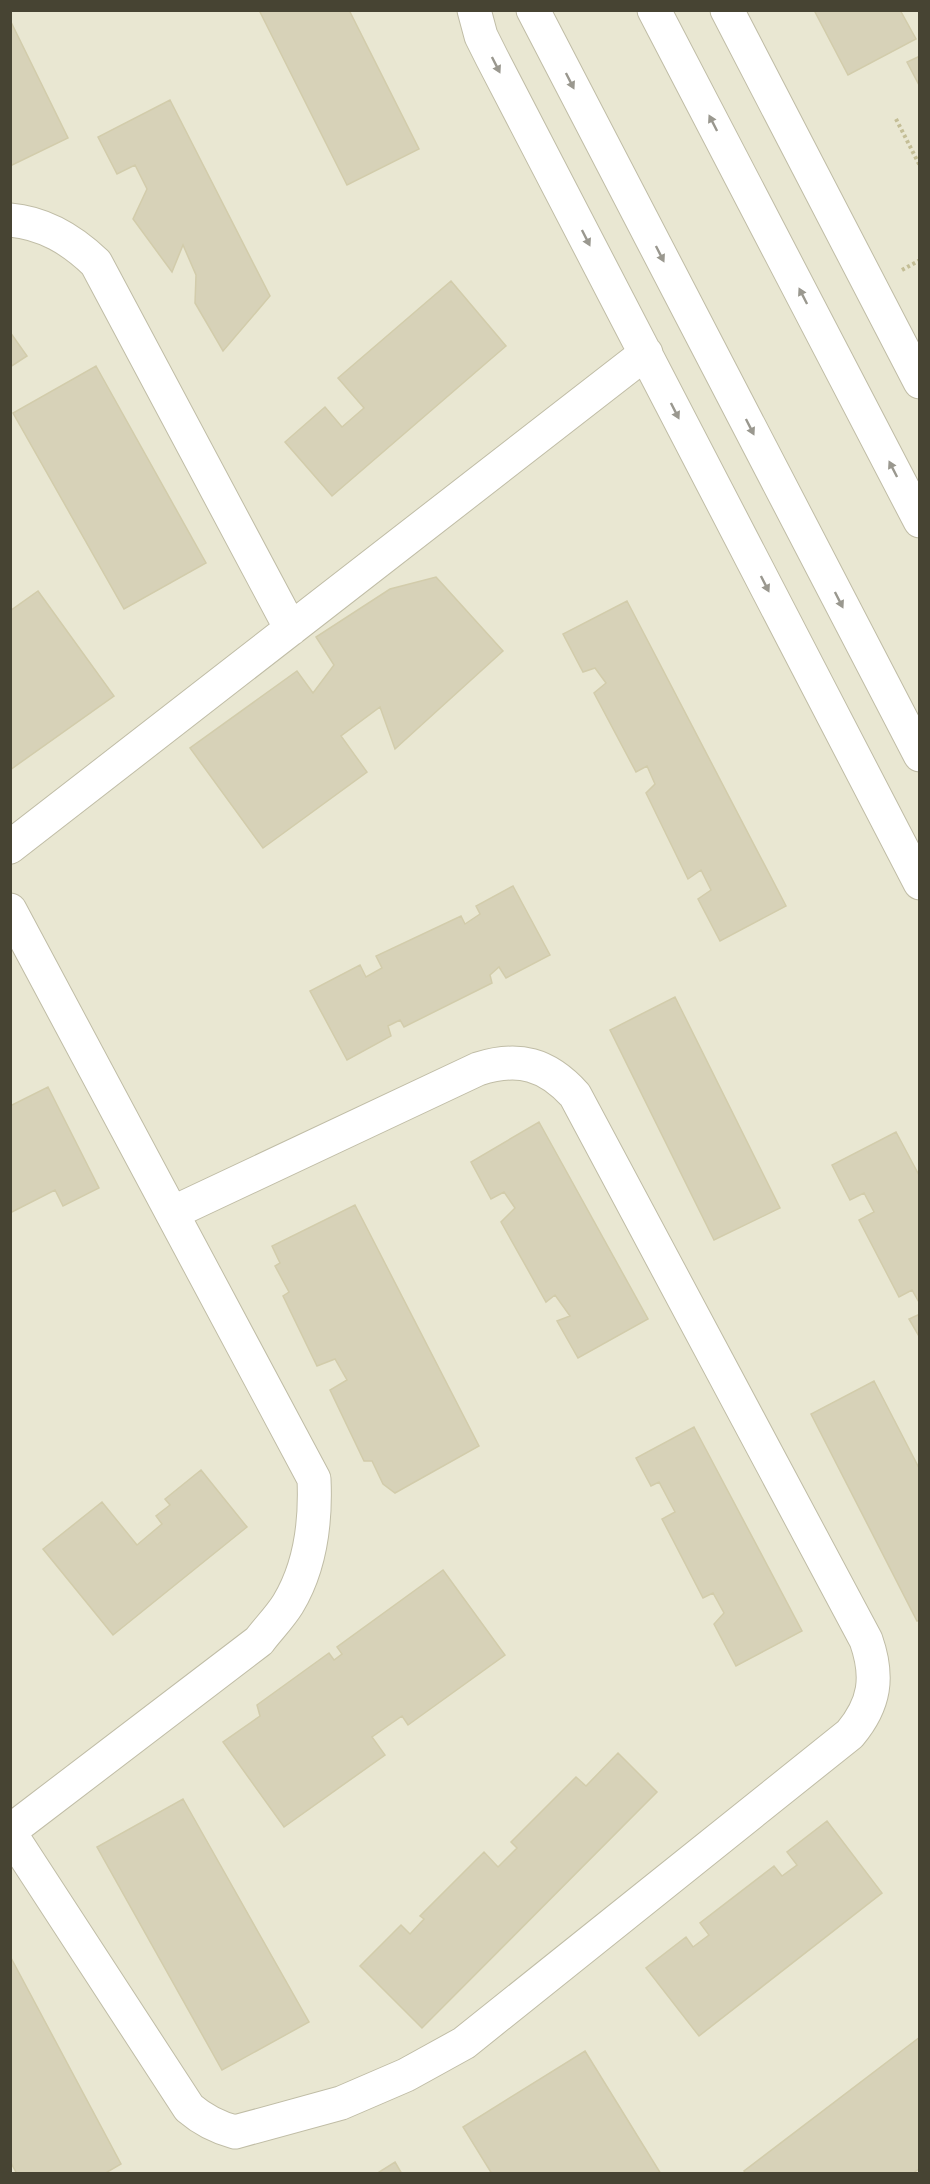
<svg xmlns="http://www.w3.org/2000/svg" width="930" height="2184" font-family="Signika,sans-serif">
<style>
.residential{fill:#e9e7d2}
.building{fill:#d7d2b8;stroke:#d2ccab;stroke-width:1.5}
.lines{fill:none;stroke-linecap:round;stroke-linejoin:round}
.minor-casing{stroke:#c0bda6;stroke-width:35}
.tertiary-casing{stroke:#c0bda6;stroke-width:35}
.path{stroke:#c4be96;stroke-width:4;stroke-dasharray:3 3;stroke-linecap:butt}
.minor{stroke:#fff;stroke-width:33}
.tertiary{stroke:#fff;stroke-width:33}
.oneway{fill:#9a988f}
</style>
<rect width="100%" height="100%" fill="#f4f3e4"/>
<path class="residential" d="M11 11H919V2173L11 2174Z"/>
<path class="building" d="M259 10H349L419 149 347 185Z
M814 10H900L916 39 848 75Z
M10 20 68 138 10 166Z
M920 56V87L907 62Z
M170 100 270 296 223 351 195 303 196 275 183 245 172 272 133 219 147 189 135 165 117 174 98 137Z
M451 281 506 346 332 496 285 442 325 407 342 427 364 408 338 378Z
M10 332 27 356 10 367Z
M96 366 206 563 124 609 13 413Z
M436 577 503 651 395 749 380 707 341 736 367 772 263 848 190 748 297 671 313 693 334 665 316 637 390 589Z
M38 591 114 696 10 770V611Z
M627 601 786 906 720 941 698 899 711 890 701 870 688 879 646 793 655 784 647 766 636 772 594 693 606 683 595 668 583 672 563 634Z
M513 886 550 955 506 978 499 967 490 975 492 983 404 1027 400 1020 388 1026 391 1036 347 1060 310 991 360 965 366 977 382 968 376 956 461 916 465 924 480 914 476 906Z
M675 997 780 1208 714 1240 610 1030Z
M48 1087 99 1188 63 1206 55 1190 10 1213V1106Z
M539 1122 648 1319 578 1358 557 1321 570 1316 555 1295 546 1302 501 1222 515 1208 504 1192 491 1199 471 1162Z
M896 1132 920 1177V1304L912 1290 899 1297 859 1220 874 1212 864 1193 850 1200 832 1165Z
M355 1205 479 1446 395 1493 383 1484 372 1461H364L330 1390 347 1380 335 1359 317 1366 283 1296 289 1292 275 1266 280 1263 272 1246Z
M920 1314V1338L909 1319Z
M874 1381 920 1470V1620L917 1621 811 1414Z
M694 1427 802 1631 736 1666 714 1624 724 1613 713 1593 703 1598 662 1519 675 1512 659 1482 651 1486 636 1458Z
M201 1470 247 1527 113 1635 43 1549 102 1502 137 1545 162 1524 156 1516 170 1505 165 1499Z
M443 1570 505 1655 408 1725 402 1716 372 1737 385 1755 284 1827 223 1742 260 1716 257 1705 329 1653 334 1660 342 1654 337 1647Z
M618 1753 657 1792 422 2028 360 1966 401 1925 410 1934 424 1919 420 1916 484 1852 498 1867 517 1848 511 1842 576 1777 586 1786Z
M183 1799 309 2022 222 2070 97 1847Z
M827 1821 882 1893 699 2036 646 1968 686 1937 693 1947 709 1935 700 1923 774 1866 782 1876 797 1865 787 1852Z
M10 1956 121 2164 104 2174H17L10 2161Z
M920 2037V2168L912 2174H746L744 2171Z
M585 2051 661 2174H492L463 2127Z
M395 2162 402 2174H376Z"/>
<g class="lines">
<defs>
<path id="minor" d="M474 10 481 36 492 58 920 883
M727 10 920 382
M10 220C45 223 72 240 96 263L291 629
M10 847 646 353
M10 910 314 1479C316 1523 311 1566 288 1604 280 1617 268 1629 259 1641L10 1831
M10 1833 189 2108C203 2120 216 2127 235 2132L341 2103 406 2075 464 2043 850 1734C875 1704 879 1677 866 1640L575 1095C547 1064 519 1056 478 1069L172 1213"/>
<path id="tertiary" d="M533 10 920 755
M654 10 920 521"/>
</defs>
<use href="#minor" class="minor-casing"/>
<use href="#tertiary" class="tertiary-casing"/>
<path class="path" d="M919 10 920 12
M896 119 920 166
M902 270 920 260"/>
<use href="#minor" class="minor"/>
<use href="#tertiary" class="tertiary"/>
</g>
<defs><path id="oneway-solid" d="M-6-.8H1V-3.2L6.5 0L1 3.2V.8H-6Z" transform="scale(1.5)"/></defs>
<g class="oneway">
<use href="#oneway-solid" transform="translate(496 65) rotate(63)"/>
<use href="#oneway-solid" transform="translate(570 81) rotate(63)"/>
<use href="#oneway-solid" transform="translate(713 123) rotate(-117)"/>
<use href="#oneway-solid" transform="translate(586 238) rotate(63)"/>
<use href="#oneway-solid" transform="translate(660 254) rotate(63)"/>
<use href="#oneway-solid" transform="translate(803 296) rotate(-117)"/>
<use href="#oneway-solid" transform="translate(675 411) rotate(63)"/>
<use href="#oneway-solid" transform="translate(750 427) rotate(63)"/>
<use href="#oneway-solid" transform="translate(893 469) rotate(-117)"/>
<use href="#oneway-solid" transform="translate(765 584) rotate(63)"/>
<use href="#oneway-solid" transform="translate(839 600) rotate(63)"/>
</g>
<rect width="930" height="2184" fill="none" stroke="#474433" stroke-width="24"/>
</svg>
